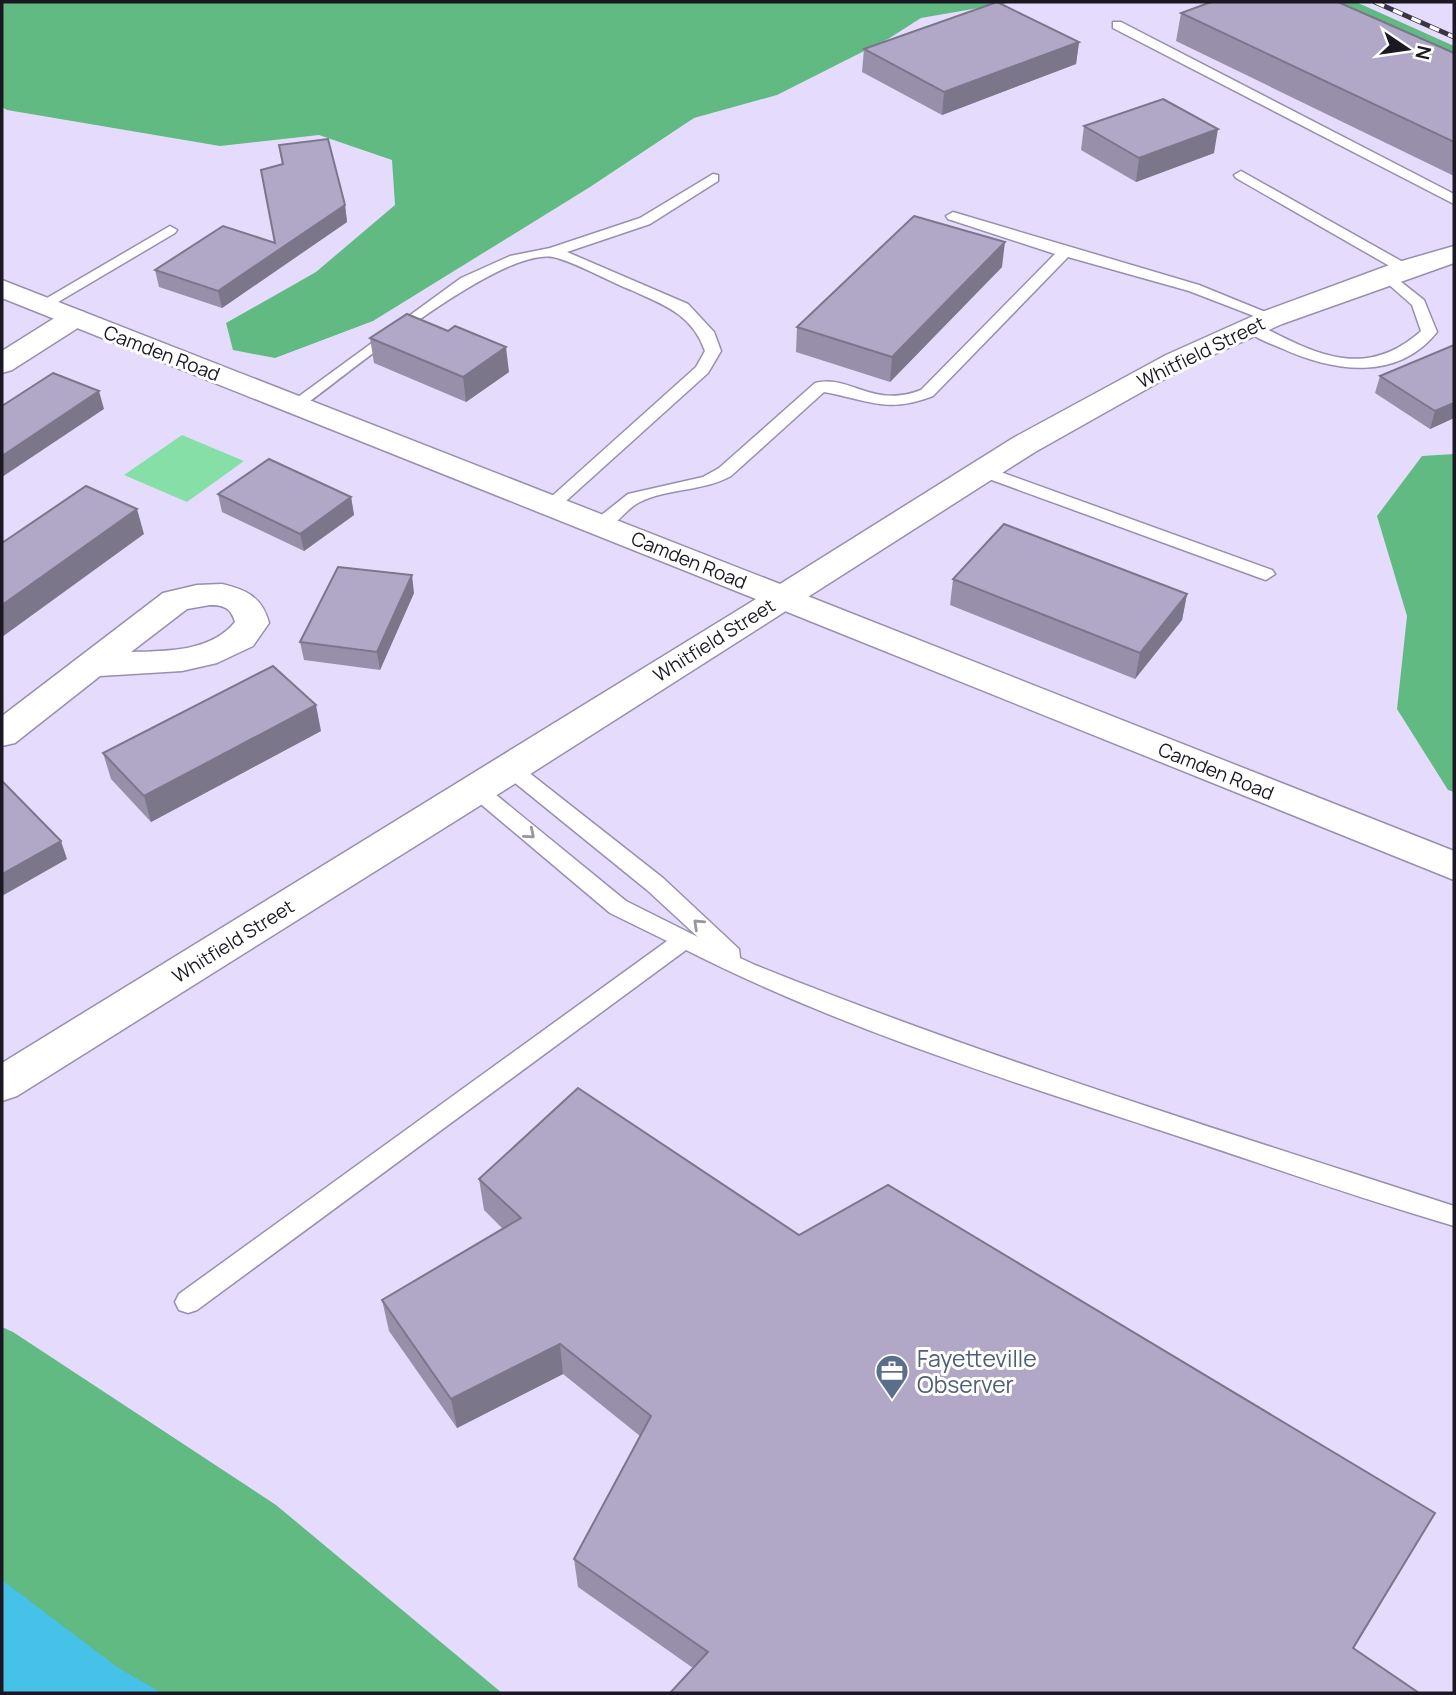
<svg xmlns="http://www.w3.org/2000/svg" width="1456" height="1695" font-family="Manrope,sans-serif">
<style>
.green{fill:#86dfa6}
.forest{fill:#60ba82}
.water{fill:#46c1e8}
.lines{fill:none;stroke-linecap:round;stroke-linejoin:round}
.lane-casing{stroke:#988fae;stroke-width:3}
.street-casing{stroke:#988fae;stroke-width:3}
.secondary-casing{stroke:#988fae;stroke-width:3}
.lane{fill:#fff;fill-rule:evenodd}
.street{fill:#fff;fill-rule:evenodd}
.secondary{fill:#fff;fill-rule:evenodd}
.rail-casing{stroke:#393544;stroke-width:5}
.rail{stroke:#fff;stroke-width:3.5;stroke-dasharray:10;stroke-linecap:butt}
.wall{fill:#9890ab}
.shaded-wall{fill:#7c768b}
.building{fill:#b1a8c7;stroke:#7c768b;stroke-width:2}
.oneway{stroke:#98979c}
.labels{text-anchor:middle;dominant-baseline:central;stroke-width:6;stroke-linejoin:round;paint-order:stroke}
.street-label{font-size:19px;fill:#1b1723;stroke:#fff}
.near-service-label{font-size:23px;fill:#4e5e75;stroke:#fff;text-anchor:start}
</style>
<rect width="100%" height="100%" fill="#e5dcfd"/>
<path class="green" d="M182 435 244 461 187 502 124 475Z"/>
<path class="forest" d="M2 2H1013L921 18 888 39 777 95 694 118 590 187 373 321 275 358 233 350 226 323 316 272 395 205 392 160 319 135 220 146 7 110 2 107Z
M1299 2H1356L1454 46V72Z
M1454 454V792L1448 790 1397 709 1407 616 1377 516 1422 456Z
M2 1327 13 1332 276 1505 502 1693H2Z"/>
<path class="water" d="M2 1580 117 1667 162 1693H2Z"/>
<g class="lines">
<defs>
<path id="lane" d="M1113 22H1121L1454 194V204L1113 28Z
M1241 171 1410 266 1413 269 1410 272H1400L1236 178 1234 175Z
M713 174 718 175V181L650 224 567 252 688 304 714 332 721 351 708 373 556 510H544L541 506 696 367 705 351C692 314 664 305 631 290 610 282 573 261 553 257 498 248 348 374 301 408L295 410 287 405 461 278 510 256 550 248 640 218Z
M953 212 1199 285 1280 318 1277 321H1267L1189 291 1068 257 933 396C887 414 868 400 824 392L731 476C702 492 668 488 640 502 624 509 613 534 594 529L591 525 594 521 628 494 703 477 719 468 815 383C850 374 872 409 921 390L1055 254 948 219 946 216Z
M170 226 177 230 175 233 48 308 43 310 35 305Z
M1386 270 1424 300 1437 332C1397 382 1333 372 1281 348 1269 343 1252 337 1243 327L1251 322 1257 324C1315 354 1365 381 1421 331L1412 305 1378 275Z
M984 466 1272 570 1275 574 1266 580 1260 578 978 475 975 471Z
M511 762 518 764 663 878 739 949 740 958 755 965C984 1057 1220 1130 1454 1206V1226C1351 1196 1249 1159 1147 1126 991 1075 832 1024 686 950L197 1310 188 1313 179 1310 175 1302 179 1294 667 941 610 913 470 795 467 790 470 785H484L626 901 698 937 647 890 504 774 501 769Z"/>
<path id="street" d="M74 309 84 312 88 318 84 324 12 370 2 373V351L64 312Z
M222 584C247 590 262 597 269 623L253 646 217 663 182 671 100 676 15 743 2 746V716L163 593 197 585ZM210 605C224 605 231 608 235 622 211 652 166 651 131 652L187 609Z
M782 586 1454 851V880L770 605 765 597 770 589Z"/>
<path id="secondary" d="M1454 246V263L1282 324 1186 367 1035 452 524 778 17 1096 2 1101V1063L756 599 2 298V280L780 584 1013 438 1166 355 1262 312 1395 263Z"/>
</defs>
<use href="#lane" class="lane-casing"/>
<use href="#street" class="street-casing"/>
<use href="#secondary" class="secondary-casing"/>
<use href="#lane" class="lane"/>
<use href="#street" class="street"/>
<use href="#secondary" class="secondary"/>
<defs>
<path id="rail" d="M1375 2 1454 37"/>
</defs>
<use href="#rail" class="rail-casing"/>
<use href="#rail" class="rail"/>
</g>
<path class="wall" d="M1181 13 1454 53V176L1176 41Z
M1079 42 1076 64 942 115 862 72 864 49Z
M1084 126 1214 153 1136 182 1081 150Z
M279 145 345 205 347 222 222 308 159 287 155 270 275 243 282 164Z
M1002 267 890 382 796 352 797 327Z
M370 338 509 372 466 402 374 363Z
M1380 376 1454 418 1430 429 1375 393Z
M218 494 351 497 354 515 304 551 222 512Z
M953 579 1187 594 1182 620 1135 679 950 605Z
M414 593 380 670 304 660 300 642Z
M321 731 151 822 111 779 103 753Z
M479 1179 799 1235 1418 1541 693 1668 578 1587 574 1559 640 1436 563 1374 457 1428 389 1331 382 1300 503 1229 484 1210Z"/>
<path class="shaded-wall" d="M1079 42 1076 64 942 115 944 92Z
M1218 129 1214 153 1136 182 1139 158Z
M345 205 347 222 222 308 218 291Z
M1005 242 1002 267 890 382 892 357Z
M506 347 509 372 466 402 463 377Z
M99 391 104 409 2 477V456Z
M1454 403V418L1430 429 1435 411Z
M351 497 354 515 304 551 300 534Z
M137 509 144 534 2 637V605Z
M412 575 414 593 380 670 377 652Z
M1187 594 1182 620 1135 679 1140 653Z
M316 705 321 731 151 822 144 796Z
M61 841 67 859 2 896V874Z
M560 1344 563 1374 457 1428 451 1399Z
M1435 1513 1418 1541 1338 1675 1353 1648Z"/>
<path class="building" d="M997 2 1079 42 944 92 864 49Z
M1211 2H1338L1454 53V142L1181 13Z
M1163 99 1218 129 1139 158 1084 126Z
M328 139 345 205 218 291 155 270 223 226 275 243 261 170 283 164 279 145Z
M914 216 1005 242 892 357 797 327Z
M407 314 448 331 455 326 506 347 463 377 370 338Z
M1454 345V403L1435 411 1380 376Z
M53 373 99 391 2 456V406Z
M269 459 351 497 300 534 218 494Z
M86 486 137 509 2 605V543Z
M1004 524 1187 594 1140 653 953 579Z
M338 567 412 575 377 652 300 642Z
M273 666 316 705 144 796 103 753Z
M2 781 61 841 2 874Z
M578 1088 799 1235 888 1185 1435 1513 1353 1648 1419 1693H670L708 1652 574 1559 651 1416 560 1344 451 1399 382 1300 521 1218 479 1179Z"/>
<defs><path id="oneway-chevron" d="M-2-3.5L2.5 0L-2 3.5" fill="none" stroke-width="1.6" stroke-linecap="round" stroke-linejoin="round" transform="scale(1.75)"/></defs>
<g class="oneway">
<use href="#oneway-chevron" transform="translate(530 834) rotate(40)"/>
<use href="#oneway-chevron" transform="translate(698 924) rotate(-137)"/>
</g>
<defs>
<symbol id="office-pin" viewBox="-11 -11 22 30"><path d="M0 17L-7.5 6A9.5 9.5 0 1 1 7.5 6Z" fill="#5c6f8a" stroke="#fff"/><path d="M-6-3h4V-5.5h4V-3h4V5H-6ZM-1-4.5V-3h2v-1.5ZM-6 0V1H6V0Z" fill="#fff"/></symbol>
</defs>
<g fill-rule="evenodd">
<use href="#office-pin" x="873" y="1352" width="38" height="52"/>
</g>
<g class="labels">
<g class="street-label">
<text transform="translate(1201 352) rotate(-26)">Whitfield Street</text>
<text transform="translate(162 353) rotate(21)">Camden Road</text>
<text transform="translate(689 560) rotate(22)">Camden Road</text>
<text transform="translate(714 640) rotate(-32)">Whitfield Street</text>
<text transform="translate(1216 771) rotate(22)">Camden Road</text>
<text transform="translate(233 941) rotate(-32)">Whitfield Street</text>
</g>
<g class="near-service-label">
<text x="917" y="1358">Fayetteville<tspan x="917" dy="26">Observer</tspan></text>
</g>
</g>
<rect width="1456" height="1695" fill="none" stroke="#1b1723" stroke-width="7"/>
<g transform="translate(1407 49) rotate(103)" stroke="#ffffff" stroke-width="5" paint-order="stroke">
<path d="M0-5L12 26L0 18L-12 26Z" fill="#1b1723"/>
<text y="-10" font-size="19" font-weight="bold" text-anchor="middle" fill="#1b1723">N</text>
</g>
</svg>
